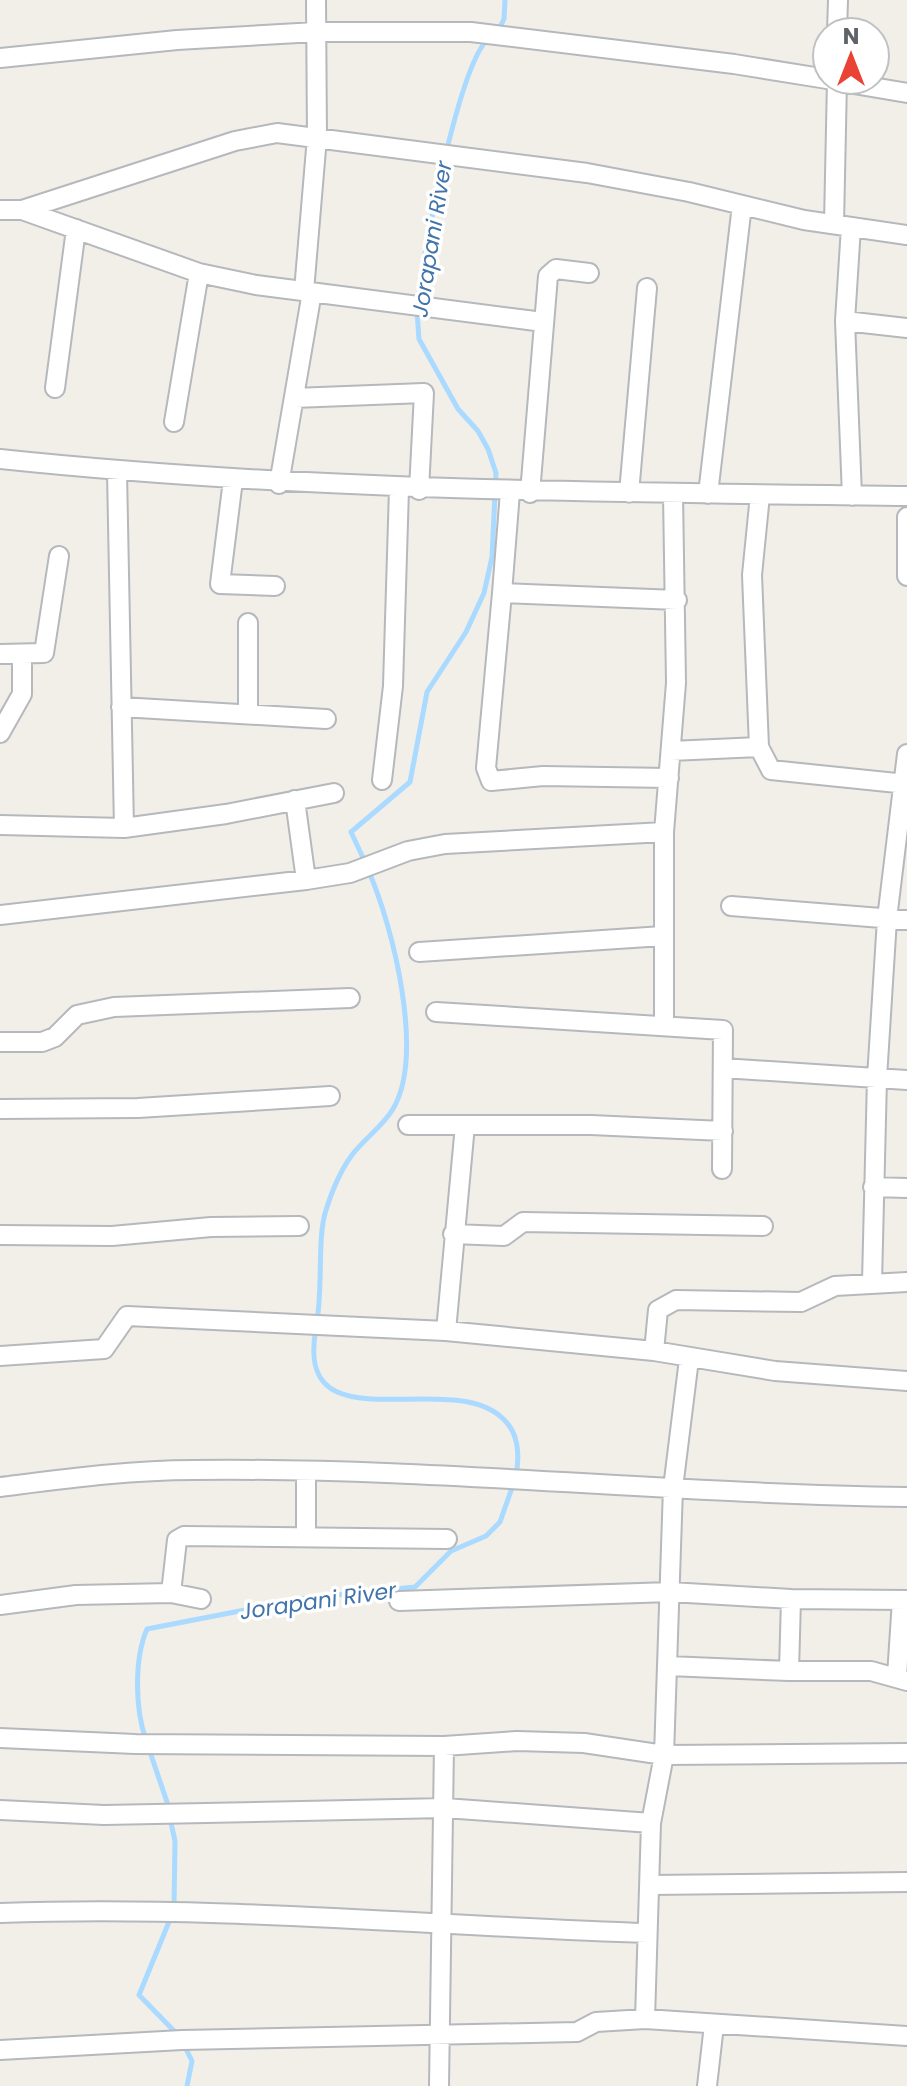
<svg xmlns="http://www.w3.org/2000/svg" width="907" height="2086" font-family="Poppins,sans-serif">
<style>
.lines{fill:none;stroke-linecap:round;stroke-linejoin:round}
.stream{stroke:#aadaff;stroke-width:5}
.minor-casing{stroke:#b5b8bc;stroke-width:22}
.minor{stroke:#fff;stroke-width:18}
.labels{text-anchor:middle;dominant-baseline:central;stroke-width:7;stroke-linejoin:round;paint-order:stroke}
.water-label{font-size:22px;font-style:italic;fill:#4174aa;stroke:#fff}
</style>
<rect width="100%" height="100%" fill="#f1efe8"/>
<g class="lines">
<path class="stream" d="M499 29 504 19 505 0
M418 301C422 256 459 65 488 39
M365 862 351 832 410 782 427 692 466 632 484 593 492 557 496 473 488 449 478 431 458 409 419 339 417 311
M317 1320C323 1287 317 1237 326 1210 332 1191 340 1171 352 1155 364 1139 383 1126 393 1109 425 1055 393 927 369 872
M316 1329C292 1455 465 1358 510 1427 519 1440 519 1460 516 1475
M146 1740C135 1709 134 1659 147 1629L307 1598 415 1587 451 1551 486 1536 500 1522 513 1485
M149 1749 169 1808
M170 1818 175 1841 174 1907
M171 1917 139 1995 179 2036
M184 2045 192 2061 187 2086"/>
<defs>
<path id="minor" d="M837 32 838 0
M0 58 177 40 316 32H471L734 64 827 79
M830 80 907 93
M0 210H22L235 141 277 133 587 173 689 192 804 220 907 235
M22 210 199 273 256 285 543 322
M834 224 837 80
M851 227 845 321 852 496
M304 291 317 137 316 0
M845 321 907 328
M55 388 76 229
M294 398 424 393 419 490
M174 422 199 273
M0 459C303 491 603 492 907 496
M117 472 124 828
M233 480 220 584 275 586
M279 484 312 292
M510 492 502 593 677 600
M530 493 548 276 556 269 589 273
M629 493 647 288
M708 494 742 205
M907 517V576
M502 593 486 768 491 781 543 776 669 778
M248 623V714
M0 654 44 653 59 556
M121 707 326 719
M0 733 22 694V654
M759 747 752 575 760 495
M671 751 759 747 771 770 907 784
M382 780 393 686 399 489
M295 800 306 880
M0 825 124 828 226 814 334 793
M731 906 907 920
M0 915 306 880 350 873 408 851 445 844 664 832
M419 952 663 936
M436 1012 723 1030 722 1169
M664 1026V832L676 683 673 494
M0 1042H42L55 1037 77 1015 114 1007 350 998
M723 1068 907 1080
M0 1109 138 1108 330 1096
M408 1125H591L723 1131
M873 1187 907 1188
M453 1234 504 1236 523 1222 763 1226
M0 1235 112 1236 211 1227 299 1226
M872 1282 877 1078 887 919 907 754
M446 1331 465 1125
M654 1351 658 1310 676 1300 801 1302 835 1286 907 1282
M0 1356 104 1349 127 1316 446 1331 654 1351 775 1371 907 1381
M306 1471V1536
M0 1487C64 1479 129 1470 193 1470 432 1467 669 1494 907 1497
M171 1593 201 1599
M791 1599 789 1671H871L907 1681
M399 1601 670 1592 791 1599 907 1600
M0 1605 76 1595 171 1593 177 1540 184 1536 447 1539
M668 1666 789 1671
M897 1676 902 1600
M0 1738 135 1744 444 1746 517 1741 584 1743 664 1755 907 1753
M0 1810 104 1815 445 1808 651 1823
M651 1885 907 1882
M0 1913C216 1905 431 1926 647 1933
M645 2019 651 1823 664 1755 673 1488 689 1359
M0 2050 182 2040 577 2032 596 2022 645 2019 907 2036
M439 2086 444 1746
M707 2086 714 2025"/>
</defs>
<use href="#minor" class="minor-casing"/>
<use href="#minor" class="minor"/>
</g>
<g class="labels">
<g class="water-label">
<text transform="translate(432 239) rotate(-81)">Jorapani River</text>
<text transform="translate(318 1601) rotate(-8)">Jorapani River</text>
</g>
</g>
<g transform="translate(851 56)"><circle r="38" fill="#ffffff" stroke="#bfc1c3" stroke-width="2"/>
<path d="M0-6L14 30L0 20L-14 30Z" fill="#ea4335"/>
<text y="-12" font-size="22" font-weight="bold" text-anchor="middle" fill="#5f6368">N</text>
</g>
</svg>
